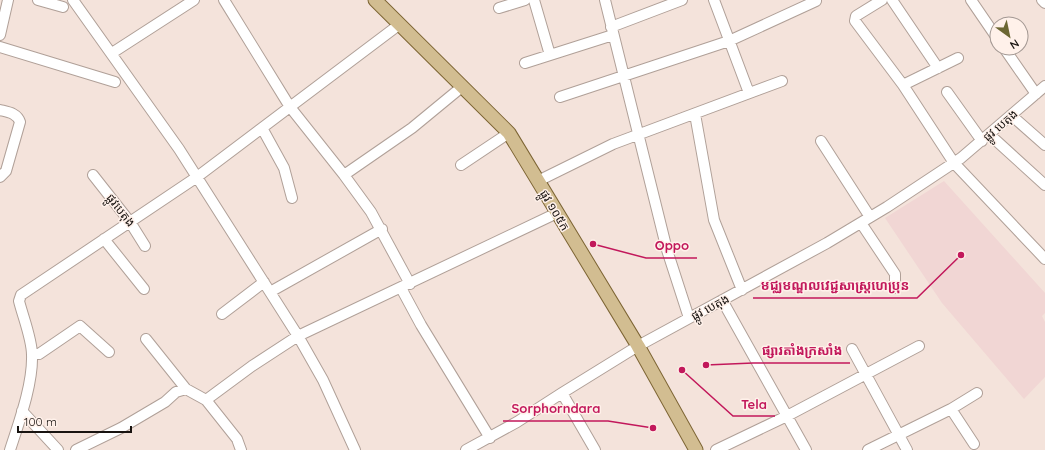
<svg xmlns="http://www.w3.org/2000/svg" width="1045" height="450" font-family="Quicksand,'Noto Sans Khmer',sans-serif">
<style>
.medical{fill:#f1d6d4}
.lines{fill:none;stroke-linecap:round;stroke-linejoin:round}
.minor-casing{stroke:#b0a098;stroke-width:12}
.major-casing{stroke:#7d6534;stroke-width:15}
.minor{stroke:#fff;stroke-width:10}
.major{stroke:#d2bd91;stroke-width:13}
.labels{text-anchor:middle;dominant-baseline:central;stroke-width:3;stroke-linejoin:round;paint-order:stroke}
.street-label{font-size:12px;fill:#181310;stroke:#fff1ea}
.leader{fill:none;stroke:#c2185b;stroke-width:1.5}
.callout-dot{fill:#c2185b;stroke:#fff1ea;stroke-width:1.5}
.callout-label{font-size:13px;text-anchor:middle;font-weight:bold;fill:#c2185b;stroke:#fff1ea;stroke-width:3;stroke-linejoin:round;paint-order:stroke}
</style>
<rect width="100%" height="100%" fill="#f4e3db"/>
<path class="medical" d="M944 181 1045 293V313L1042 316 1045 322V377L1024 399 942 303 885 218Z"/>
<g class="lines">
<defs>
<path id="minor" d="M38 0 63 7
M73 0 179 149 298 336 323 380 355 450
M224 0 290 107 344 175 371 212 410 284
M534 0 550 55
M605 0 667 250 689 318
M714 0 749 93
M882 0 856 16 855 21 903 85 954 163 1045 259
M892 0 938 68
M971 0 997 38
M1042 0 1045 3
M499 8 525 0
M611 27 682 0
M0 35 8 0
M0 47 115 82
M1004 48 1036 94
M112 53 194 0
M525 63 613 35
M903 85 958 58
M947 92 982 141
M560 97 729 41 816 1
M0 110C8 112 17 113 20 122L6 171 0 177
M695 114 714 220 742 290
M1011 115 1045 145
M262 128 284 168 292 198
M990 135 1045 185
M821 141 870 217
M461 165 509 133
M93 175 130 222 145 246
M344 175 412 128 463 86
M538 181 613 144 782 81
M861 223 895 274V288
M104 239 144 289
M401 288 421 325 490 438
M270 292 382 229
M722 300 806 450
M222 314 264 282
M146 339 186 389 206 400 237 439 241 450
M852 349 907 450
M32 354H39L80 326 109 352
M562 393 595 450
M206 400 252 366 298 336 557 213
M951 409 974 444
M22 411 58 450
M10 450C19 422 33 384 32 355 32 339 23 317 19 301L21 295 197 177 400 24
M76 450 121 428 165 402 176 392 186 389
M466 450 517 422 562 393 638 346 827 243 887 207 961 158 1045 86
M716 450 787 416 919 346
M868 450 951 409 977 393"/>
<path id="major" d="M375 0 509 133 638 346 696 450"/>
</defs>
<use href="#minor" class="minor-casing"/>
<use href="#major" class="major-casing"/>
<use href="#minor" class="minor"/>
<use href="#major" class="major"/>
</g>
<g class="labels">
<g class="street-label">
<text transform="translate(1000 125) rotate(-41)">ផ្លូវ បេតុង</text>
<text transform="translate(121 210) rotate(52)">ផ្លូវបេតុង</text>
<text transform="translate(555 210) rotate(59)">ផ្លូវ ១០៥ក</text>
<text transform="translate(710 307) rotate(-28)">ផ្លូវ បេតុង</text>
</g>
</g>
<path class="leader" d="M593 244L646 258H697M961 255L917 298H753M706 365L753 363H850M682 370L733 416H775M653 428L608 421H503"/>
<g class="callout-dot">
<circle cx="593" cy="244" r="4"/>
<circle cx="961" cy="255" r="4"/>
<circle cx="706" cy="365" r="4"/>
<circle cx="682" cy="370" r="4"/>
<circle cx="653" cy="428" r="4"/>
</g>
<g class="callout-label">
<text x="672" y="250">Oppo</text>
<text x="835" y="290">មជ្ឈមណ្ឌលវេជ្ជសាស្ត្រហេប្រុន</text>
<text x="802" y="355">ផ្សារតាំងក្រសាំង</text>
<text x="754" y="409">Tela</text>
<text x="556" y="413">Sorphorndara</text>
</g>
<g transform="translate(1009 36) rotate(147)"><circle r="19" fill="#fff1ea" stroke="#a39893"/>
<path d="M0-3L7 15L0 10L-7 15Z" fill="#6c6733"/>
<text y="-6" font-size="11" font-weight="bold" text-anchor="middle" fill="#181310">N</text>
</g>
<path d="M18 426v6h113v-6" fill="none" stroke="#181310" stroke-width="2"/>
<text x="24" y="426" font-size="12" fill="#181310" stroke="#fff1ea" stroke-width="3" paint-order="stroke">100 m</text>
</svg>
